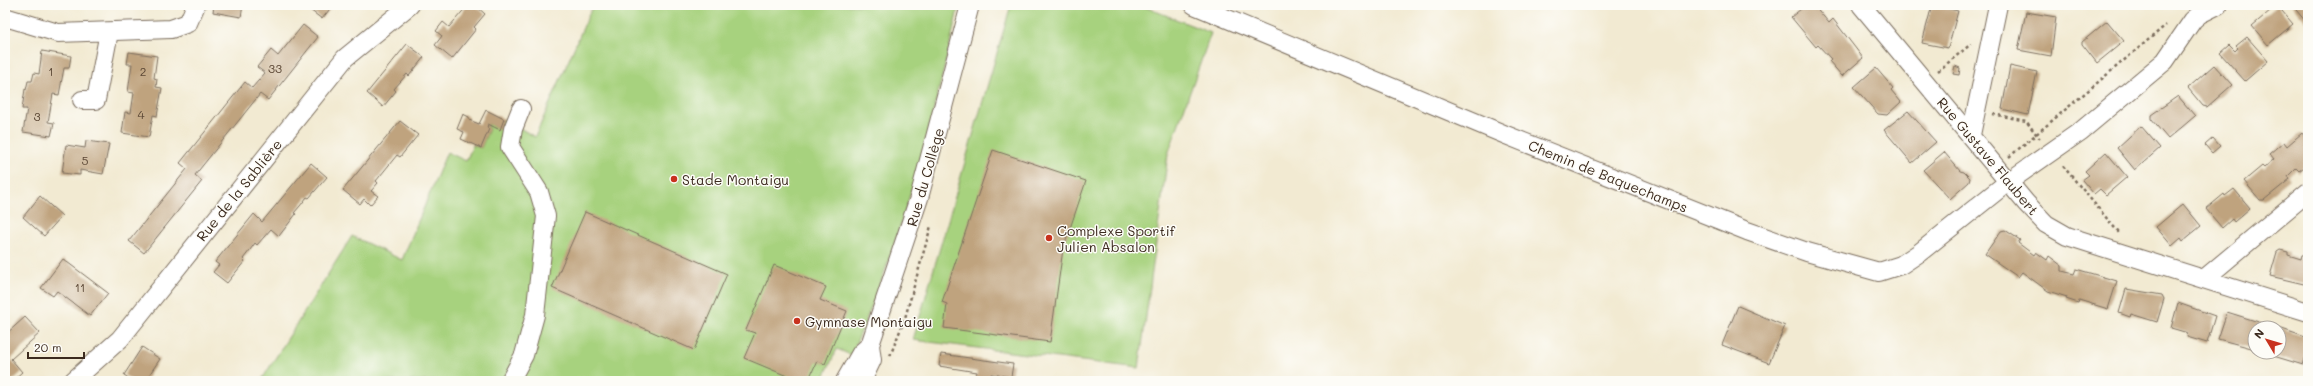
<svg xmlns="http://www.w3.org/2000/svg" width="2313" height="386" font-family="Mali,sans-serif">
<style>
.green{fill:#a7d27e;stroke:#717e4e}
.building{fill:#bfa37e}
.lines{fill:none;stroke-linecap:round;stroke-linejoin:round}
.minor-casing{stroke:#7b6d5d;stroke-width:20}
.path{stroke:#7b6d5d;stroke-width:2.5;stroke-dasharray:3 3;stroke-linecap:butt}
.minor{stroke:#fff;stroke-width:18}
.poi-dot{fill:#c8321e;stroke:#fdfcf7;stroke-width:1.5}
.labels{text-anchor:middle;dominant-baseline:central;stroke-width:3;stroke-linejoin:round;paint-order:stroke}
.number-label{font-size:12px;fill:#5c4836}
.street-label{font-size:14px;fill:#3b2a1e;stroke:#fdfcf7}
.poi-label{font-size:14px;fill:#3b2a1e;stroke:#fdfcf7;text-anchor:start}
</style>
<rect width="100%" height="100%" fill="#fdfcf7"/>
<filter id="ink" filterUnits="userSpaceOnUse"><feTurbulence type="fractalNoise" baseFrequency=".025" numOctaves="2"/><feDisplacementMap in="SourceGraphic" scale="8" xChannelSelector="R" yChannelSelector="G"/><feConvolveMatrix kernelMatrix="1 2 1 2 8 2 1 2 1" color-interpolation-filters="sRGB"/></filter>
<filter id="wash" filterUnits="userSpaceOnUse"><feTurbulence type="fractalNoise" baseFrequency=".012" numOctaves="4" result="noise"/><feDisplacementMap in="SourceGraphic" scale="16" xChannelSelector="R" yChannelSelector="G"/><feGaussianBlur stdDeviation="0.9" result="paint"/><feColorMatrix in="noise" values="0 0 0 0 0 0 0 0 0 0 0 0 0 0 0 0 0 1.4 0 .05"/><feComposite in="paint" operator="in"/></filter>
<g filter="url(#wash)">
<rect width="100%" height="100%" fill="#f2ead2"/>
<path class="green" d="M593 5H959C932 123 901 244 851 355L837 349 822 381H261L352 236 402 260 447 152 466 161 473 145 481 148 489 129 487 128 488 124 500 129 504 119 535 137Z
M1011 5H1140L1211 33 1168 154 1139 368 913 340Z"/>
<g id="blocks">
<path class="building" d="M214 5H243L241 17 213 12Z
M308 5H333L322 19 306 7Z
M468 5H475L485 14 474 27 476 29 452 59 435 45 442 36 436 31 443 22 449 27Z
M1806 5H1814L1829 23 1833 19 1863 58 1842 76 1829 61 1831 59 1818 45 1816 47 1791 17Z
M1932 5 1958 11 1948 48 1922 43Z
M2277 5 2293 24 2268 45 2252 26Z
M2292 5H2308V21L2306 22Z
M2026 12 2056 17 2051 56 2018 50Z
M2107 21 2124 41 2097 63 2082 44V42Z
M303 25 318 37 268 100 260 94 195 175 202 181 144 253 129 241 187 169 180 163 245 82 252 88 265 73 257 67 271 50 278 56Z
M2247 37 2268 61 2245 81 2220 53 2229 45 2235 51 2238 48 2236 46Z
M407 44 424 57 409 76 407 74 394 89 396 91 383 107 367 93Z
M42 51 71 56 69 68H64L59 95 53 94 48 122 54 123 51 136 23 132 27 109H22L25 89 26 90 28 81H32L34 73 39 74Z
M129 52 157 56 154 78 157 79 156 87 162 88 157 116 153 115 149 137 122 133 125 112 131 113 134 93 128 92 132 64H127Z
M2214 65 2232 85 2207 107 2203 106 2188 88Z
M1955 66 1960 68 1959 75 1953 74Z
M2010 66 2037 72 2028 115 2002 109Z
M1876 68 1893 88 1891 90 1901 102 1887 115 1878 114 1854 87Z
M2178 96 2195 116 2168 139 2151 119V115Z
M486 110 504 119 500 130 488 124 487 128 489 129 481 148 461 139 464 132 457 129 463 114 469 117V120L479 124Z
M1908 111 1936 142 1912 163 1884 130Z
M400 121 418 135 400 157 397 155 376 181 378 183 371 191 378 196 370 205 364 199 360 204 343 190Z
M2141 126 2160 148 2135 170 2117 148Z
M2302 133 2308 141V164L2299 171 2296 168 2288 176 2290 179 2264 200H2260L2244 181 2262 166 2264 168 2274 159 2270 154 2284 142 2287 146Z
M2213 138 2220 146 2212 153 2205 145Z
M86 141 109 144 103 174 80 170V175L62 173 66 145 85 148Z
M993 150 1086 181 1063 249 1050 342 944 328 947 304 942 302Z
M1944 152 1960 171 1964 172 1970 178 1969 182 1950 199 1923 170Z
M2106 152 2127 177 2106 195 2100 189 2094 194 2082 180 2089 175 2085 171Z
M311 163 327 177 309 198 307 197 300 206 294 213 296 214 279 236 271 229 257 245 255 243 250 250 243 259 245 261 227 283 213 272 219 265 215 262 254 214 262 222Z
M2234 189 2250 208 2234 222 2232 219 2222 228 2206 209 2224 194 2225 196Z
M40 196 62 216 44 236 23 217Z
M2183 204 2201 226 2183 241 2181 238 2172 246 2156 227Z
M585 212 727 274 694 350 552 288Z
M2005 230 2020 240 2018 243 2034 255 2036 252 2047 260 2049 256 2062 266V271L2074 274 2076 269 2117 281 2108 309 2079 300 2078 303 2066 299 2067 297 2048 291 2022 272 2018 277 1985 254 2001 231Z
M2280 250 2288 252V255L2301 259 2302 255 2308 254V285L2270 276 2277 252Z
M63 259 108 293 90 316 57 291 53 296 41 288Z
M774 265 826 287 820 300 847 311 825 364 817 361 808 381H799L744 358 755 333 746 330Z
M2126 289 2162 295 2164 299 2157 322 2131 314 2130 317 2119 313Z
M2178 303 2215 316 2207 343 2187 337 2188 333 2171 328Z
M1738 306 1785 326 1769 363 1722 345Z
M2227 312 2265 324 2264 328H2255V349L2218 339Z
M25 317 40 333 11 359 22 372 12 381H5V335Z
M2279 328 2308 338V350L2303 365 2267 354 2268 352H2279Z
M142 347 160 359 145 381H133L124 375Z
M941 354 1013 364 1011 377 991 374 990 381H975L977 372 939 366Z"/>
</g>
</g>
<g filter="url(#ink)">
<use href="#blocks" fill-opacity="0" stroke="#7b6d5d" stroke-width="1"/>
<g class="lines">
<defs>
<path id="minor" d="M1194 5 1506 135 1747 231 1807 252 1879 272 1901 265 1919 253 2008 182 2081 131 2165 61 2193 20 2200 14 2218 5
M1861 5 2026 203 2046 224 2067 236 2308 312
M5 17 58 33 171 29 188 23 196 5
M82 100H96L109 32
M1971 135 1998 5
M2204 279 2308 192
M73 381 120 339 345 58 410 5
M510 381 524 355 535 315 546 216 539 192 510 147 513 129 521 109
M845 381 861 353 870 345
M862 381 872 360 870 345 919 198 970 5"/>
</defs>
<use href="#minor" class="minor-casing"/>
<path class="path" d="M1938 71 1971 44
M1993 114 2026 121 2040 139
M2009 157 2166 25
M2063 166 2119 233
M890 356 905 318 931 226"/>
<use href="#minor" class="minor"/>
</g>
</g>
<g class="poi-dot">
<circle cx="674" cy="179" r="4"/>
<circle cx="1049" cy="238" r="4"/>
<circle cx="797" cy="321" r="4"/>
</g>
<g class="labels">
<g class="number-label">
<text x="275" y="68">33</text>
<text x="51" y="71">1</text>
<text x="143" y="71">2</text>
<text x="141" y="114">4</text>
<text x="37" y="116">3</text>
<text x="85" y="160">5</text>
<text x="80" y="287">11</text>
</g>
<g class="street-label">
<text transform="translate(1988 156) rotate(50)">Rue Gustave Flaubert</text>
<text transform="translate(1608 176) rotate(22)">Chemin de Baquechamps</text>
<text transform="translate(925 177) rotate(-74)">Rue du Collège</text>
<text transform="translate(239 190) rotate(-51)">Rue de la Sablière</text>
</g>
<g class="poi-label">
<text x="682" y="179">Stade Montaigu</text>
<text x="1057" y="230">Complexe Sportif<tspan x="1057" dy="16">Julien Absalon</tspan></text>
<text x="805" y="321">Gymnase Montaigu</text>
</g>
</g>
<rect width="2313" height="386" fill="none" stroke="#fdfcf7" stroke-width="20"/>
<g transform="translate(2267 340) rotate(308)"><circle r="19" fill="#fdfcf7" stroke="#afa8a0"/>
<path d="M0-3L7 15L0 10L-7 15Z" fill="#c8321e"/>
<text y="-6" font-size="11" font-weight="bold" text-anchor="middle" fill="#3b2a1e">N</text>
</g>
<path d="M28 352v6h56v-6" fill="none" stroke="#3b2a1e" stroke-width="2"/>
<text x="34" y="352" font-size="12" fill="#3b2a1e" stroke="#fdfcf7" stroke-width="3" paint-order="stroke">20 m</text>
</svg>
